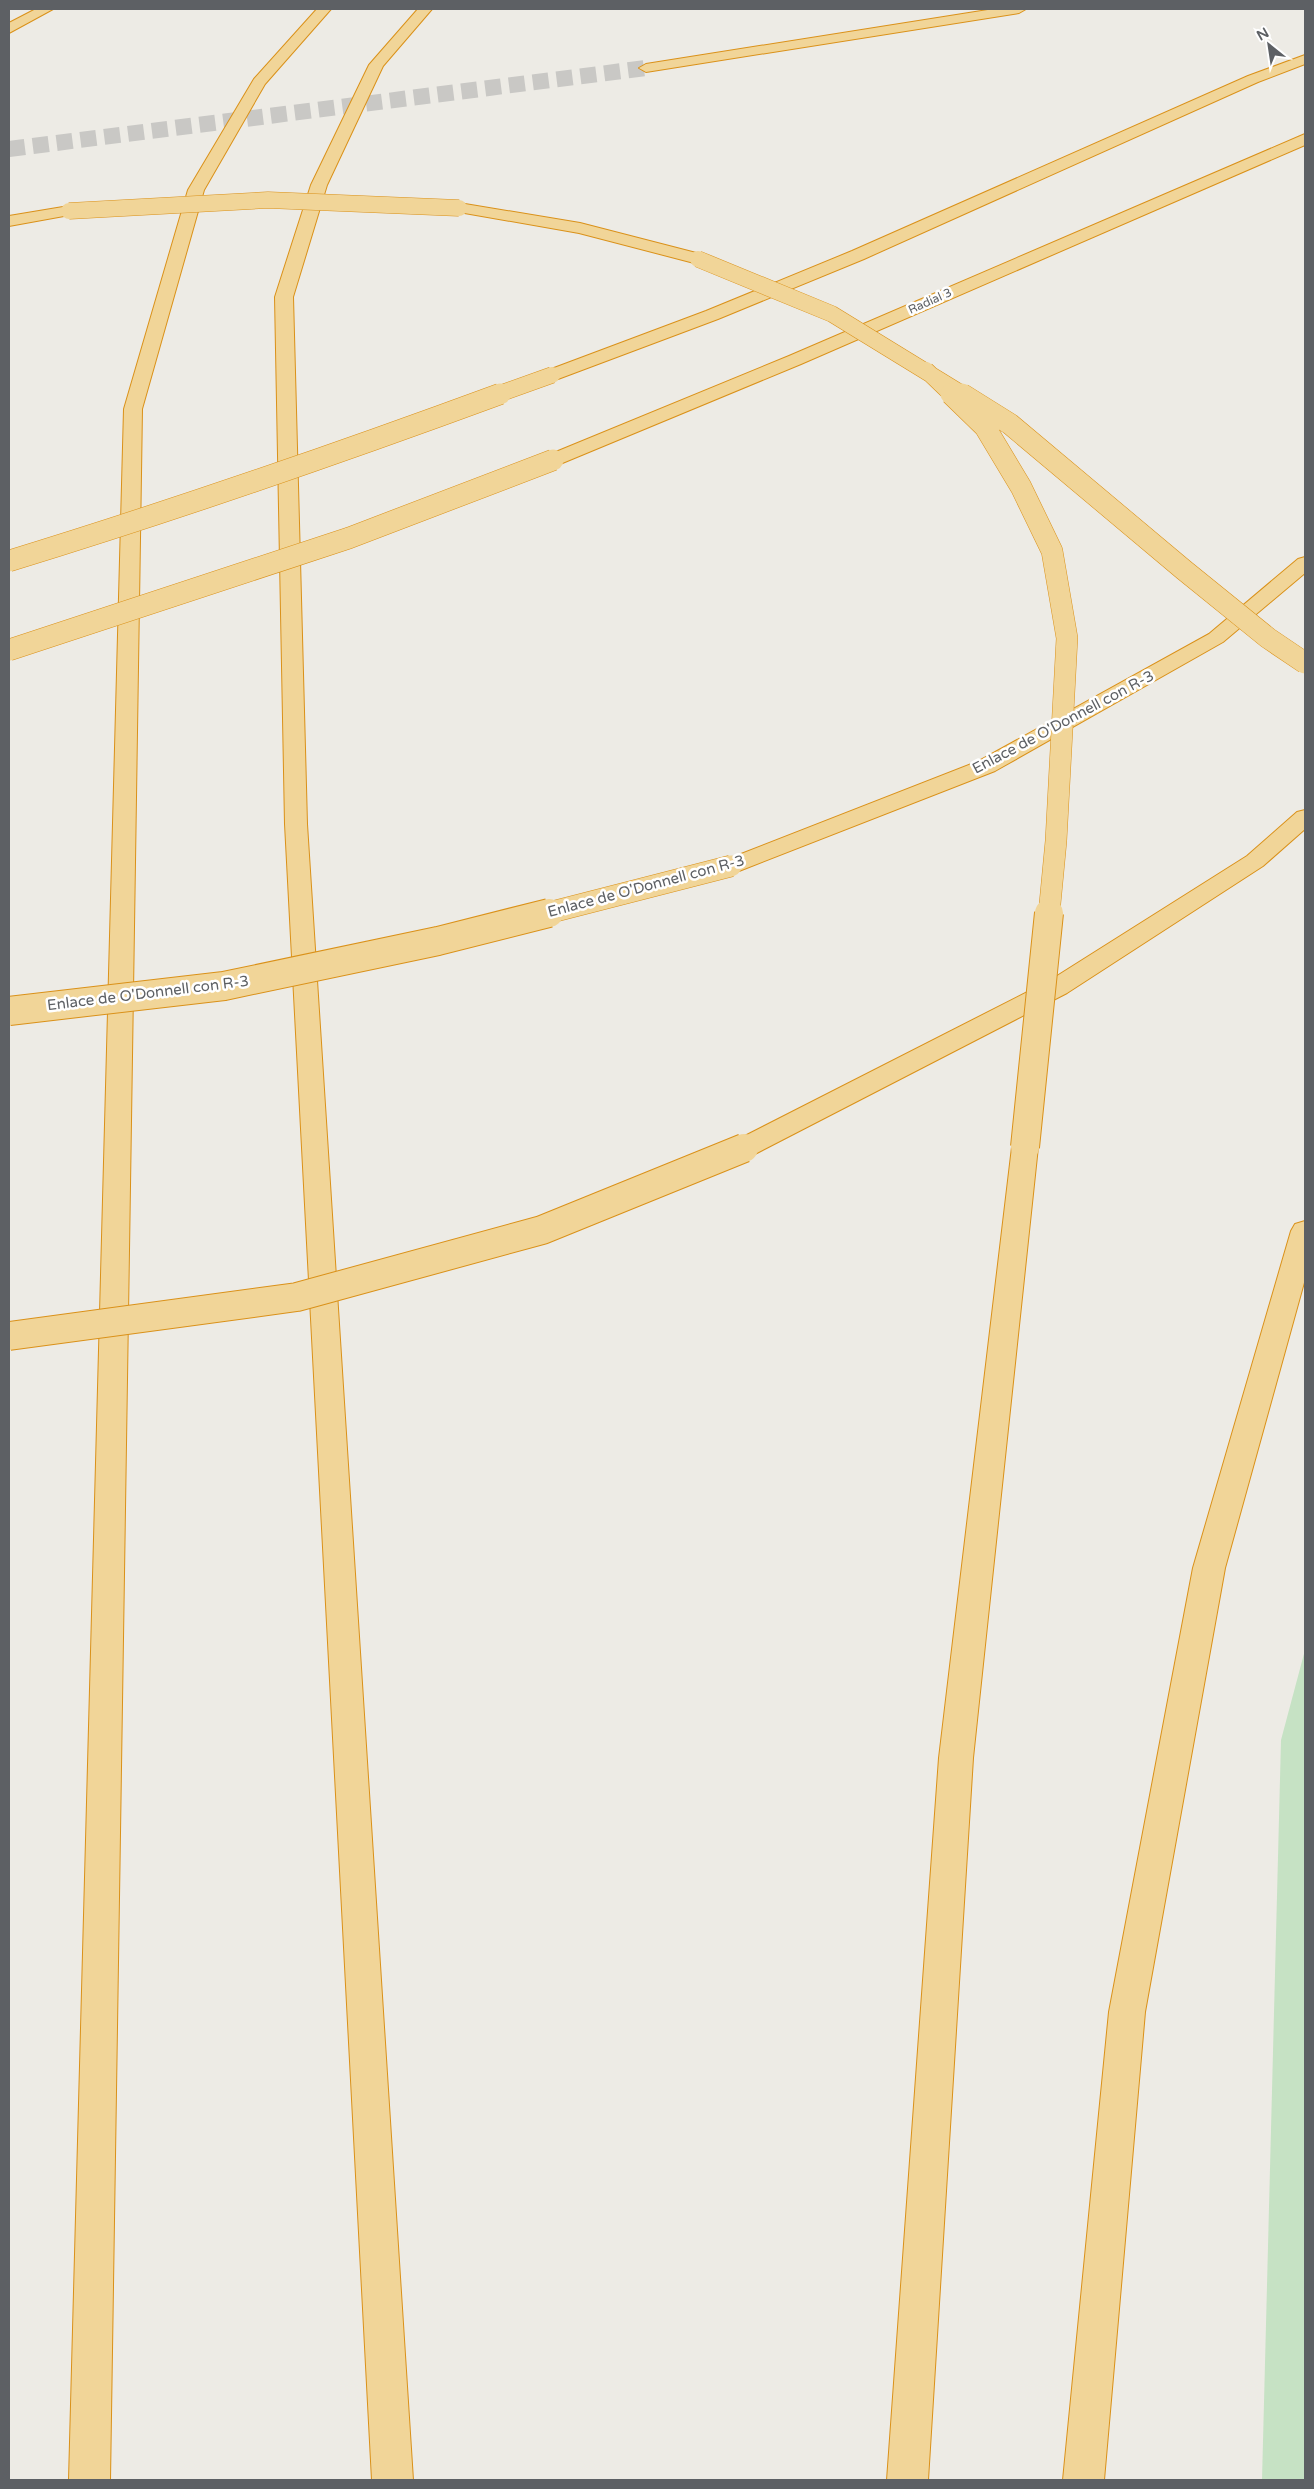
<svg xmlns="http://www.w3.org/2000/svg" width="1314" height="2489" font-family="'Varela Round',sans-serif">
<style>
.green{fill:#c6e2c4}
.lines{fill:none;stroke-linecap:round;stroke-linejoin:round}
.highway-tunnel{stroke:#c9c8c5;stroke-width:16;stroke-dasharray:16 8;stroke-linecap:butt}
.highway-casing{stroke:#da9119;stroke-width:2}
.highway{fill:#f1d598;fill-rule:evenodd}
.highway-bridge-far2-casing{stroke:#da9119;stroke-width:17;stroke-linecap:butt}
.highway-bridge-far1-casing{stroke:#da9119;stroke-width:22;stroke-linecap:butt}
.highway-bridge-casing{stroke:#da9119;stroke-width:30;stroke-linecap:butt}
.highway-bridge-far2{stroke:#f1d598;stroke-width:16}
.highway-bridge-far1{stroke:#f1d598;stroke-width:21}
.highway-bridge{stroke:#f1d598;stroke-width:28}
.labels{text-anchor:middle;dominant-baseline:central;stroke-width:5;stroke-linejoin:round;paint-order:stroke}
.far-street-label{font-size:12px;fill:#5d6064;stroke:#fff}
.street-label{font-size:15px;fill:#5d6064;stroke:#fff}
</style>
<rect width="100%" height="100%" fill="#edebe5"/>
<path class="green" d="M1305 1650V2480H1262L1281 1740Z"/>
<g class="lines">
<path class="highway-tunnel" d="M9 149 646 68"/>
<defs>
<path id="highway" d="M36 9H53L9 33V23Z
M317 9H331L265 84 204 190 142 409 110 2480H69L124 409 188 190 254 79Z
M418 9H432L383 66 327 185 293 297 307 824 413 2480H372L285 824 275 297 311 185 369 65Z
M994 9H1026L1019 13 646 72 639 68 646 64Z
M1305 55V64L1258 82 864 259 718 319 558 379H546L543 375 546 371 706 311 852 251 1248 76Z
M1305 134V145L801 364 560 464H546L544 460 546 456 789 356Z
M459 203 580 223 704 255 706 259 704 263 698 264 579 233 453 211 451 208Z
M69 206 77 211 75 214 9 226V216Z
M1305 557V573L1223 642 995 771 739 871 731 873 723 871 719 866 723 861 979 761 1209 634 1298 559Z
M1305 810V829L1263 866 1067 993 753 1155 744 1157 735 1155 731 1148 735 1141 1049 981 1247 856 1297 812Z
M1025 1138 1034 1140 1038 1147 973 1758 928 2480H887L939 1758 1012 1147 1016 1140Z
M1305 1221V1279L1225 1568 1145 2012 1104 2480H1063L1109 2012 1193 1568 1291 1231 1295 1224Z"/>
</defs>
<use href="#highway" class="highway-casing"/>
<use href="#highway" class="highway"/>
<defs>
<path id="highway-bridge-far2" d="M69 211 268 200 459 208
M698 259 832 314 964 395
M926 370 952 395
M496 395 552 375"/>
<path id="highway-bridge-far1" d="M951 394 985 427 1021 487 1052 551 1067 638 1056 841 1049 914
M962 394 1010 424 1184 570 1268 638 1305 663
M9 561C175 510 337 454 500 394
M9 650 349 538 553 460
M544 914 731 866"/>
<path id="highway-bridge" d="M9 1011 224 986 438 941 549 913
M1025 1147 1049 913
M9 1336 297 1297 542 1230 744 1148"/>
</defs>
<use href="#highway-bridge-far2" class="highway-bridge-far2-casing"/>
<use href="#highway-bridge-far1" class="highway-bridge-far1-casing"/>
<use href="#highway-bridge" class="highway-bridge-casing"/>
<use href="#highway-bridge-far2" class="highway-bridge-far2"/>
<use href="#highway-bridge-far1" class="highway-bridge-far1"/>
<use href="#highway-bridge" class="highway-bridge"/>
</g>
<g class="labels">
<g class="far-street-label">
<text transform="translate(930 301) rotate(-24)">Radial 3</text>
</g>
<g class="street-label">
<text transform="translate(1063 722) rotate(-28)">Enlace de O'Donnell con R-3</text>
<text transform="translate(646 886) rotate(-15)">Enlace de O'Donnell con R-3</text>
<text transform="translate(148 993) rotate(-7)">Enlace de O'Donnell con R-3</text>
</g>
</g>
<rect width="1314" height="2489" fill="none" stroke="#5d6064" stroke-width="20"/>
<g transform="translate(1269 45) rotate(330)" stroke="#ffffff" stroke-width="4" paint-order="stroke">
<path d="M0-4L9 19L0 12L-9 19Z" fill="#5d6064"/>
<text y="-8" font-size="14" font-weight="bold" text-anchor="middle" fill="#5d6064">N</text>
</g>
</svg>
